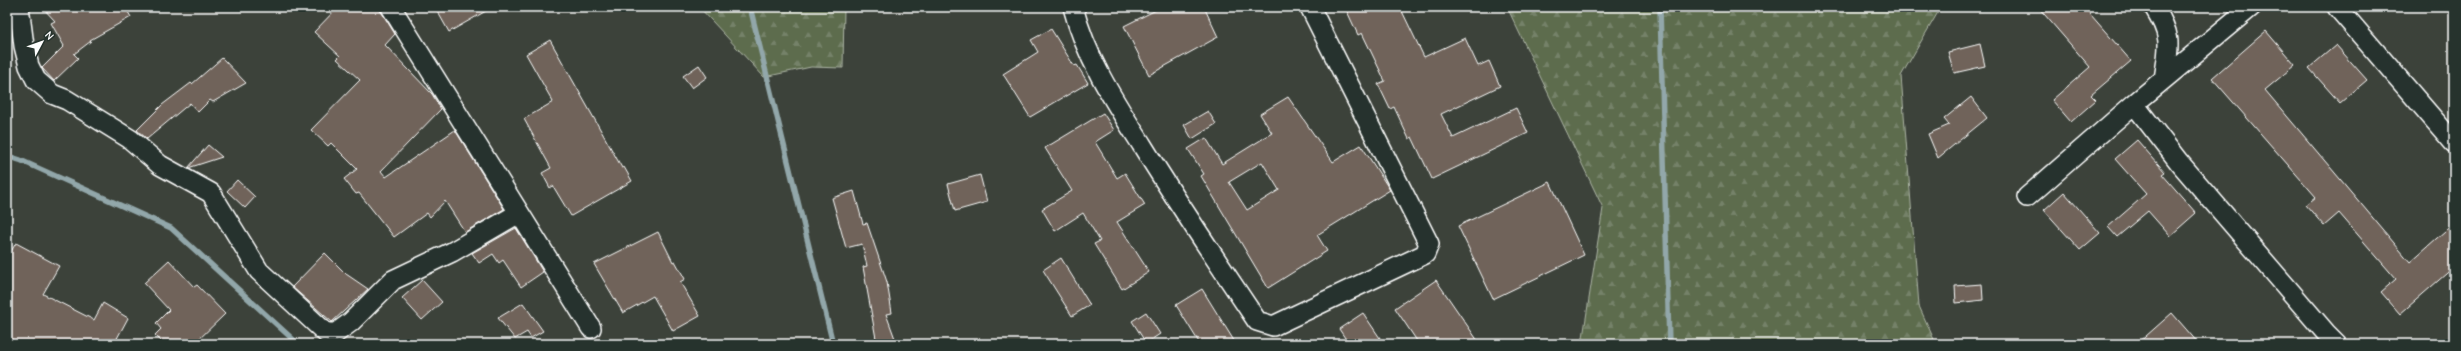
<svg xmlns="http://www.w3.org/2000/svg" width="2461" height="351" font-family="'Comic Neue',sans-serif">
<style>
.forest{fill:url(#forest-firs);stroke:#aeb6a6}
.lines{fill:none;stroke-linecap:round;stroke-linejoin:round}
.stream{stroke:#92a7aa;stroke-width:5.5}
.building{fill:#6f645a;stroke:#fff;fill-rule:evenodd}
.minor-casing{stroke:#fff;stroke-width:22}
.minor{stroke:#26332d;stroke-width:19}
</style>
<defs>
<pattern id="forest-firs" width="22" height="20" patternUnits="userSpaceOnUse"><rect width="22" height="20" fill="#5d6c4e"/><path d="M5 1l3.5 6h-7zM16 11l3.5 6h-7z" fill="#758269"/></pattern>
</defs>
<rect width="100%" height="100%" fill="#3c423a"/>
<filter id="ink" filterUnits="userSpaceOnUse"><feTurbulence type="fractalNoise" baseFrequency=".025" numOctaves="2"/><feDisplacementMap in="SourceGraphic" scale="8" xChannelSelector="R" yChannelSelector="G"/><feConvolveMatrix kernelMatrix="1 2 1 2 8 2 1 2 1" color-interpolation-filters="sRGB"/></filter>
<g filter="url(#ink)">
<path class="forest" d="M699 7H844L843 68 811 67 764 77Z
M1507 7H1941L1901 76 1919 306 1936 344H1582L1603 208Z"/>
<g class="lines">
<path class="stream" d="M750 7 833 344
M1660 7 1669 344
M7 156 20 160 171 228 298 344"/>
</g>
<path class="building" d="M42 7H125L131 17 90 40 91 41 74 54 78 58 54 81 42 68 64 46 51 23 55 21Z
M338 7H376L382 13 395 34 385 45 432 94 441 109 381 171 386 177 455 130 504 209 465 232 445 201 430 217 427 213 394 237 359 193 356 194 344 179 357 169 331 143 328 146 311 130 360 80 337 59 340 56 314 32Z
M435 7H493L449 32Z
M1162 7H1204L1218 37 1149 75 1124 26Z
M1345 7H1400L1424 57 1465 38 1478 66 1489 61 1500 86 1441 114 1453 138 1516 108 1528 133 1432 179 1412 137 1409 139 1394 107 1390 109 1378 84 1385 81 1362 33 1358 35Z
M2038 7H2084L2131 61 2091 95 2096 100 2071 122 2052 100 2090 67Z
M1051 29 1074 66 1077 65 1088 83 1030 117 1003 74 1038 52 1031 40Z
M2266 31 2295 65 2265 90 2410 262 2454 223V267L2400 314 2381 292 2396 279 2339 213 2324 226 2306 205 2316 197 2212 78Z
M550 40 622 168 624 167 632 181 571 216 553 186 550 188 542 173 551 168 524 119 553 102 526 54Z
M1980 44 1985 66 1954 73 1948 52Z
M2336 45 2367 80 2340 103 2309 68Z
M222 58 246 83 213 102 210 100 198 112 190 103 147 139 137 130 162 105 191 83 192 84Z
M699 65 707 77 692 88 683 76Z
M1288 97 1333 162 1361 145 1390 190 1317 235 1327 251 1268 288 1201 176 1204 174 1188 149 1206 138 1222 164 1272 133 1260 114ZM1262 162 1279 190 1247 210 1229 182Z
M1971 97 1987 118 1938 158 1928 134 1949 125 1944 119Z
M1208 111 1216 124 1192 139 1184 125Z
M1103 113 1114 130 1095 142 1117 178 1125 173 1145 205 1117 222 1149 272 1122 289 1094 244 1100 241 1083 213 1055 231 1042 209 1072 191 1045 148Z
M2137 140 2165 172 2162 174 2196 213 2170 236 2148 211 2117 237 2108 227 2146 194 2115 159Z
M208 145 222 157 188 168Z
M980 175 987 202 955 211 948 184Z
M237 180 255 197 245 208 227 191Z
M1550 182 1584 255 1493 299 1458 226Z
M854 191 863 224 867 223 887 282 892 313 886 314 897 344H877L863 267 867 266 862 244 846 248 832 198Z
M2064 192 2100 233 2080 250 2044 210Z
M516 228 543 272 521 287 503 260 499 263 493 254 479 263 472 253Z
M658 232 673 262 675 261 685 279 680 282 700 316 673 331 653 296 623 313 594 264Z
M16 243 59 266 43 294 94 320 103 303 128 318 114 344H7V258Z
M325 253 346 274 368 289 332 322 292 287Z
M1061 258 1090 305 1072 316 1043 270Z
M169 260 194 287 197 285 225 314 194 344H164L155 335 161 329 156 323 169 310 144 283Z
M422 280 442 302 422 320 402 298Z
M1436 280 1480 344H1419L1395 308Z
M1982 284 1983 300 1956 303 1955 286Z
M1202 289 1236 344H1200L1176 305Z
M523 303 543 331 531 338 527 332 515 339 498 318Z
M1146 312 1160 334 1146 343 1132 321Z
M1363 313 1384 344H1349L1339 329Z
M2172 313 2199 344H2137Z"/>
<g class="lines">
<defs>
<path id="minor" d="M19 7 24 46 29 66 36 80 52 94 67 100 130 139 160 165 211 193 259 271 326 333H336L351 322 393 280 452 252 519 213
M391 7 591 328
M1073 7C1086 58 1114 101 1142 145 1179 205 1218 263 1257 321L1273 326 1425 254 1429 244 1310 7
M2154 7C2173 37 2169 46 2164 79
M2337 7 2454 143
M2134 104 2179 162 2326 333 2337 344
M2027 197 2134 104 2251 7"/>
</defs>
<use href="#minor" class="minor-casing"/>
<use href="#minor" class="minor"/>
</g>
</g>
<rect width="2461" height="351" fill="none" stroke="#26332d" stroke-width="24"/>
<rect x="12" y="12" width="2437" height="327" fill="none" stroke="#fff" stroke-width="1.5" filter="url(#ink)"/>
<g transform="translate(42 42) rotate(49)" stroke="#26332d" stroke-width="3" paint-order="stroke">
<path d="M0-3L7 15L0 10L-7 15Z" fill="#ffffff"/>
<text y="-6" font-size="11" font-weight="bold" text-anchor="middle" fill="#ffffff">N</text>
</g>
</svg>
